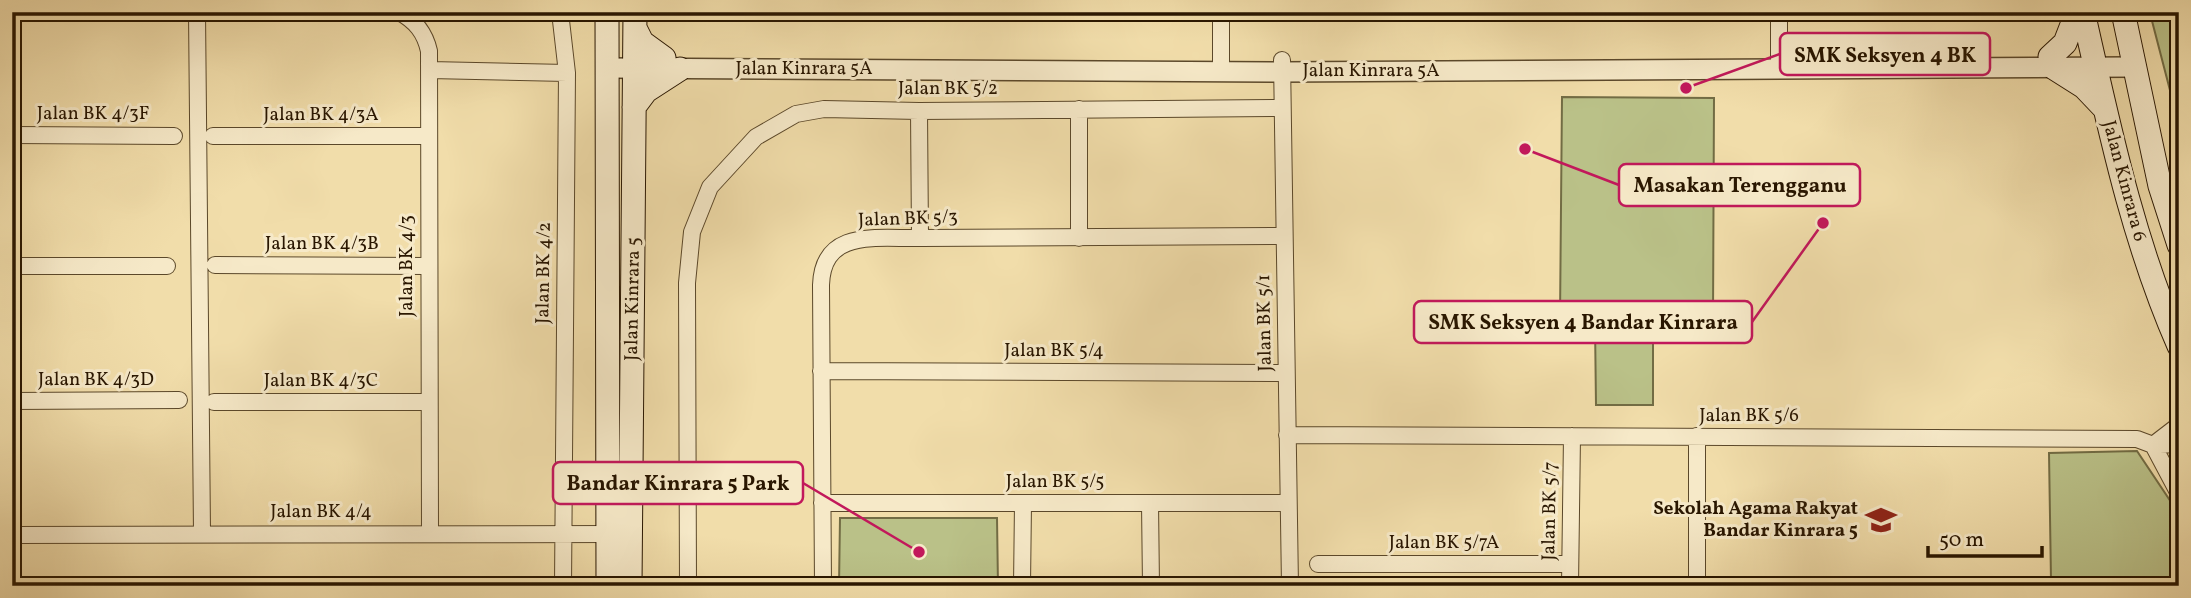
<svg xmlns="http://www.w3.org/2000/svg" width="2191" height="598" font-family="Vollkorn,serif">
<style>
.green{fill:#bac188;stroke:#726c44;stroke-width:2}
.lines{fill:none;stroke-linecap:round;stroke-linejoin:round}
.minor-casing{stroke:#5b482a;stroke-width:18}
.tertiary-casing{stroke:#5b482a;stroke-width:22}
.secondary-casing{stroke:#291600;stroke-width:25}
.minor{stroke:#f6e9c8;stroke-width:16}
.tertiary{stroke:#f6e9c8;stroke-width:19}
.secondary{stroke:#f6e9c8;stroke-width:23}
.labels{text-anchor:middle;dominant-baseline:central;stroke-width:6;stroke-linejoin:round;paint-order:stroke}
.street-label{font-size:19px;fill:#291600;stroke:#f6e9c8}
.poi-label{font-size:19px;font-weight:bold;fill:#291600;stroke:#f6e9c8;text-anchor:end}
.leader{fill:none;stroke:#c2185b;stroke-width:2.5}
.callout-dot{fill:#c2185b;stroke:#f6e9c8;stroke-width:2.5}
.callout{fill:#f6e9c8;stroke:#c2185b;stroke-width:2.5}
.callout-label{font-size:21px;text-anchor:middle;font-weight:bold;fill:#291600}
</style>
<rect width="100%" height="100%" fill="#f1ddaa"/>
<filter id="stains"><feTurbulence type="fractalNoise" baseFrequency=".00286" numOctaves="4"/><feColorMatrix values="0 0 0 0 .2 0 0 0 0 .09 0 0 0 0 .02 0 0 0 .5 -.17"/></filter>
<radialGradient id="worn" r=".72"><stop offset=".6" stop-color="#630" stop-opacity="0"/><stop offset="1" stop-color="#630" stop-opacity=".3"/></radialGradient>
<path class="green" d="M2151 12H2179V125L2151 17Z
M1562 97 1714 98 1713 319 1560 318Z
M1653 323V405H1596L1595 324Z
M2137 451 2179 514V586H2100L2099 581 2051 580 2049 453Z
M840 518H997L998 586H839Z
M404 578V586H12V581Z"/>
<g class="lines">
<defs>
<path id="minor" d="M197 12 202 533
M399 12C416 21 425 33 429 51L430 533
M560 12 567 73 563 586
M1779 12V69
M1282 60 1290 586
M430 70 567 73
M1221 71V12
M919 111 920 238
M12 135 174 136
M213 136H429
M1079 238V109
M215 265 428 266
M12 266H167
M821 371 1286 373
M12 401 179 400
M214 402H428
M1287 435 2137 439 2153 445 2179 494
M2153 445 2179 425
M2153 445 2179 444
M822 503H1288
M1150 503 1151 586
M12 535 618 534
M1318 564H1570
M688 586 687 283 692 232 710 187 756 137 796 114 824 109 919 111 1282 108
M823 586 821 285C823 228 877 239 920 238L1284 236
M1022 586 1023 503
M1570 586 1572 436
M1697 586V436"/>
<path id="tertiary" d="M609 68 1282 72 2133 67"/>
<path id="secondary" d="M607 12 608 586
M2083 12C2109 126 2132 239 2179 346
M2123 12 2160 186 2179 245
M635 28 642 42 664 58
M2050 57 2065 43 2077 12
M2054 68 2084 87 2104 108
M634 107 646 91 680 69
M630 586 635 12"/>
</defs>
<use href="#minor" class="minor-casing"/>
<use href="#tertiary" class="tertiary-casing"/>
<use href="#secondary" class="secondary-casing"/>
<use href="#minor" class="minor"/>
<use href="#tertiary" class="tertiary"/>
<use href="#secondary" class="secondary"/>
</g>
<defs>
<symbol id="school-bare" viewBox="-9 -9 18 18"><path d="M0-5L7-2L0 1L-7-2ZM-4 1L0 2.5L4 1V4Q0 6-4 4Z" fill="#8f2418" stroke="#f6e9c8" stroke-width="2.5" paint-order="stroke"/></symbol>
</defs>
<g fill-rule="evenodd">
<use href="#school-bare" x="1859" y="498" width="44" height="44"/>
</g>
<g class="labels">
<g class="street-label">
<text x="804" y="69">Jalan Kinrara 5A</text>
<text x="1371" y="71">Jalan Kinrara 5A</text>
<text x="948" y="89">Jalan BK 5/2</text>
<text x="93" y="114">Jalan BK 4/3F</text>
<text x="321" y="115">Jalan BK 4/3A</text>
<text transform="translate(2124 181) rotate(75)">Jalan Kinrara 6</text>
<text transform="translate(908 219) rotate(-2)">Jalan BK 5/3</text>
<text x="322" y="244">Jalan BK 4/3B</text>
<text transform="translate(407 266) rotate(-90)">Jalan BK 4/3</text>
<text transform="translate(544 273) rotate(-89)">Jalan BK 4/2</text>
<text transform="translate(633 299) rotate(-89)">Jalan Kinrara 5</text>
<text transform="translate(1265 323) rotate(-91)">Jalan BK 5/1</text>
<text x="1054" y="351">Jalan BK 5/4</text>
<text x="96" y="380">Jalan BK 4/3D</text>
<text x="321" y="381">Jalan BK 4/3C</text>
<text x="1749" y="416">Jalan BK 5/6</text>
<text x="1055" y="482">Jalan BK 5/5</text>
<text transform="translate(1550 511) rotate(-89)">Jalan BK 5/7</text>
<text x="321" y="512">Jalan BK 4/4</text>
<text x="1444" y="543">Jalan BK 5/7A</text>
</g>
<g class="poi-label">
<text x="1858" y="509">Sekolah Agama Rakyat<tspan x="1858" dy="22">Bandar Kinrara 5</tspan></text>
</g>
</g>
<path class="leader" d="M1686 88L1780 54M1525 149L1619 185M1823 223L1752 322M919 552L803 483"/>
<g class="callout-dot">
<circle cx="1686" cy="88" r="7"/>
<circle cx="1525" cy="149" r="7"/>
<circle cx="1823" cy="223" r="7"/>
<circle cx="919" cy="552" r="7"/>
</g>
<g class="callout">
<rect x="1780" y="33" width="210" height="42" rx="7"/>
<rect x="1619" y="164" width="241" height="42" rx="7"/>
<rect x="1414" y="301" width="338" height="42" rx="7"/>
<rect x="553" y="462" width="250" height="42" rx="7"/>
</g>
<g class="callout-label">
<text x="1885" y="62">SMK Seksyen 4 BK</text>
<text x="1740" y="192">Masakan Terengganu</text>
<text x="1583" y="329">SMK Seksyen 4 Bandar Kinrara</text>
<text x="678" y="490">Bandar Kinrara 5 Park</text>
</g>
<rect width="2191" height="598" fill="none" stroke="#f1ddaa" stroke-width="42"/>
<rect x="14" y="14" width="2163" height="570" fill="none" stroke="#291600" stroke-width="3.5"/>
<rect x="21" y="21" width="2149" height="556" fill="none" stroke="#291600" stroke-width="2"/>
<path d="M1928 546v10h114v-10" fill="none" stroke="#291600" stroke-width="3.5"/>
<text x="1939" y="546" font-size="21" fill="#291600" stroke="#f6e9c8" stroke-width="5" paint-order="stroke">50 m</text>
<rect width="100%" height="100%" filter="url(#stains)"/>
<rect width="100%" height="100%" fill="url(#worn)"/>
</svg>
